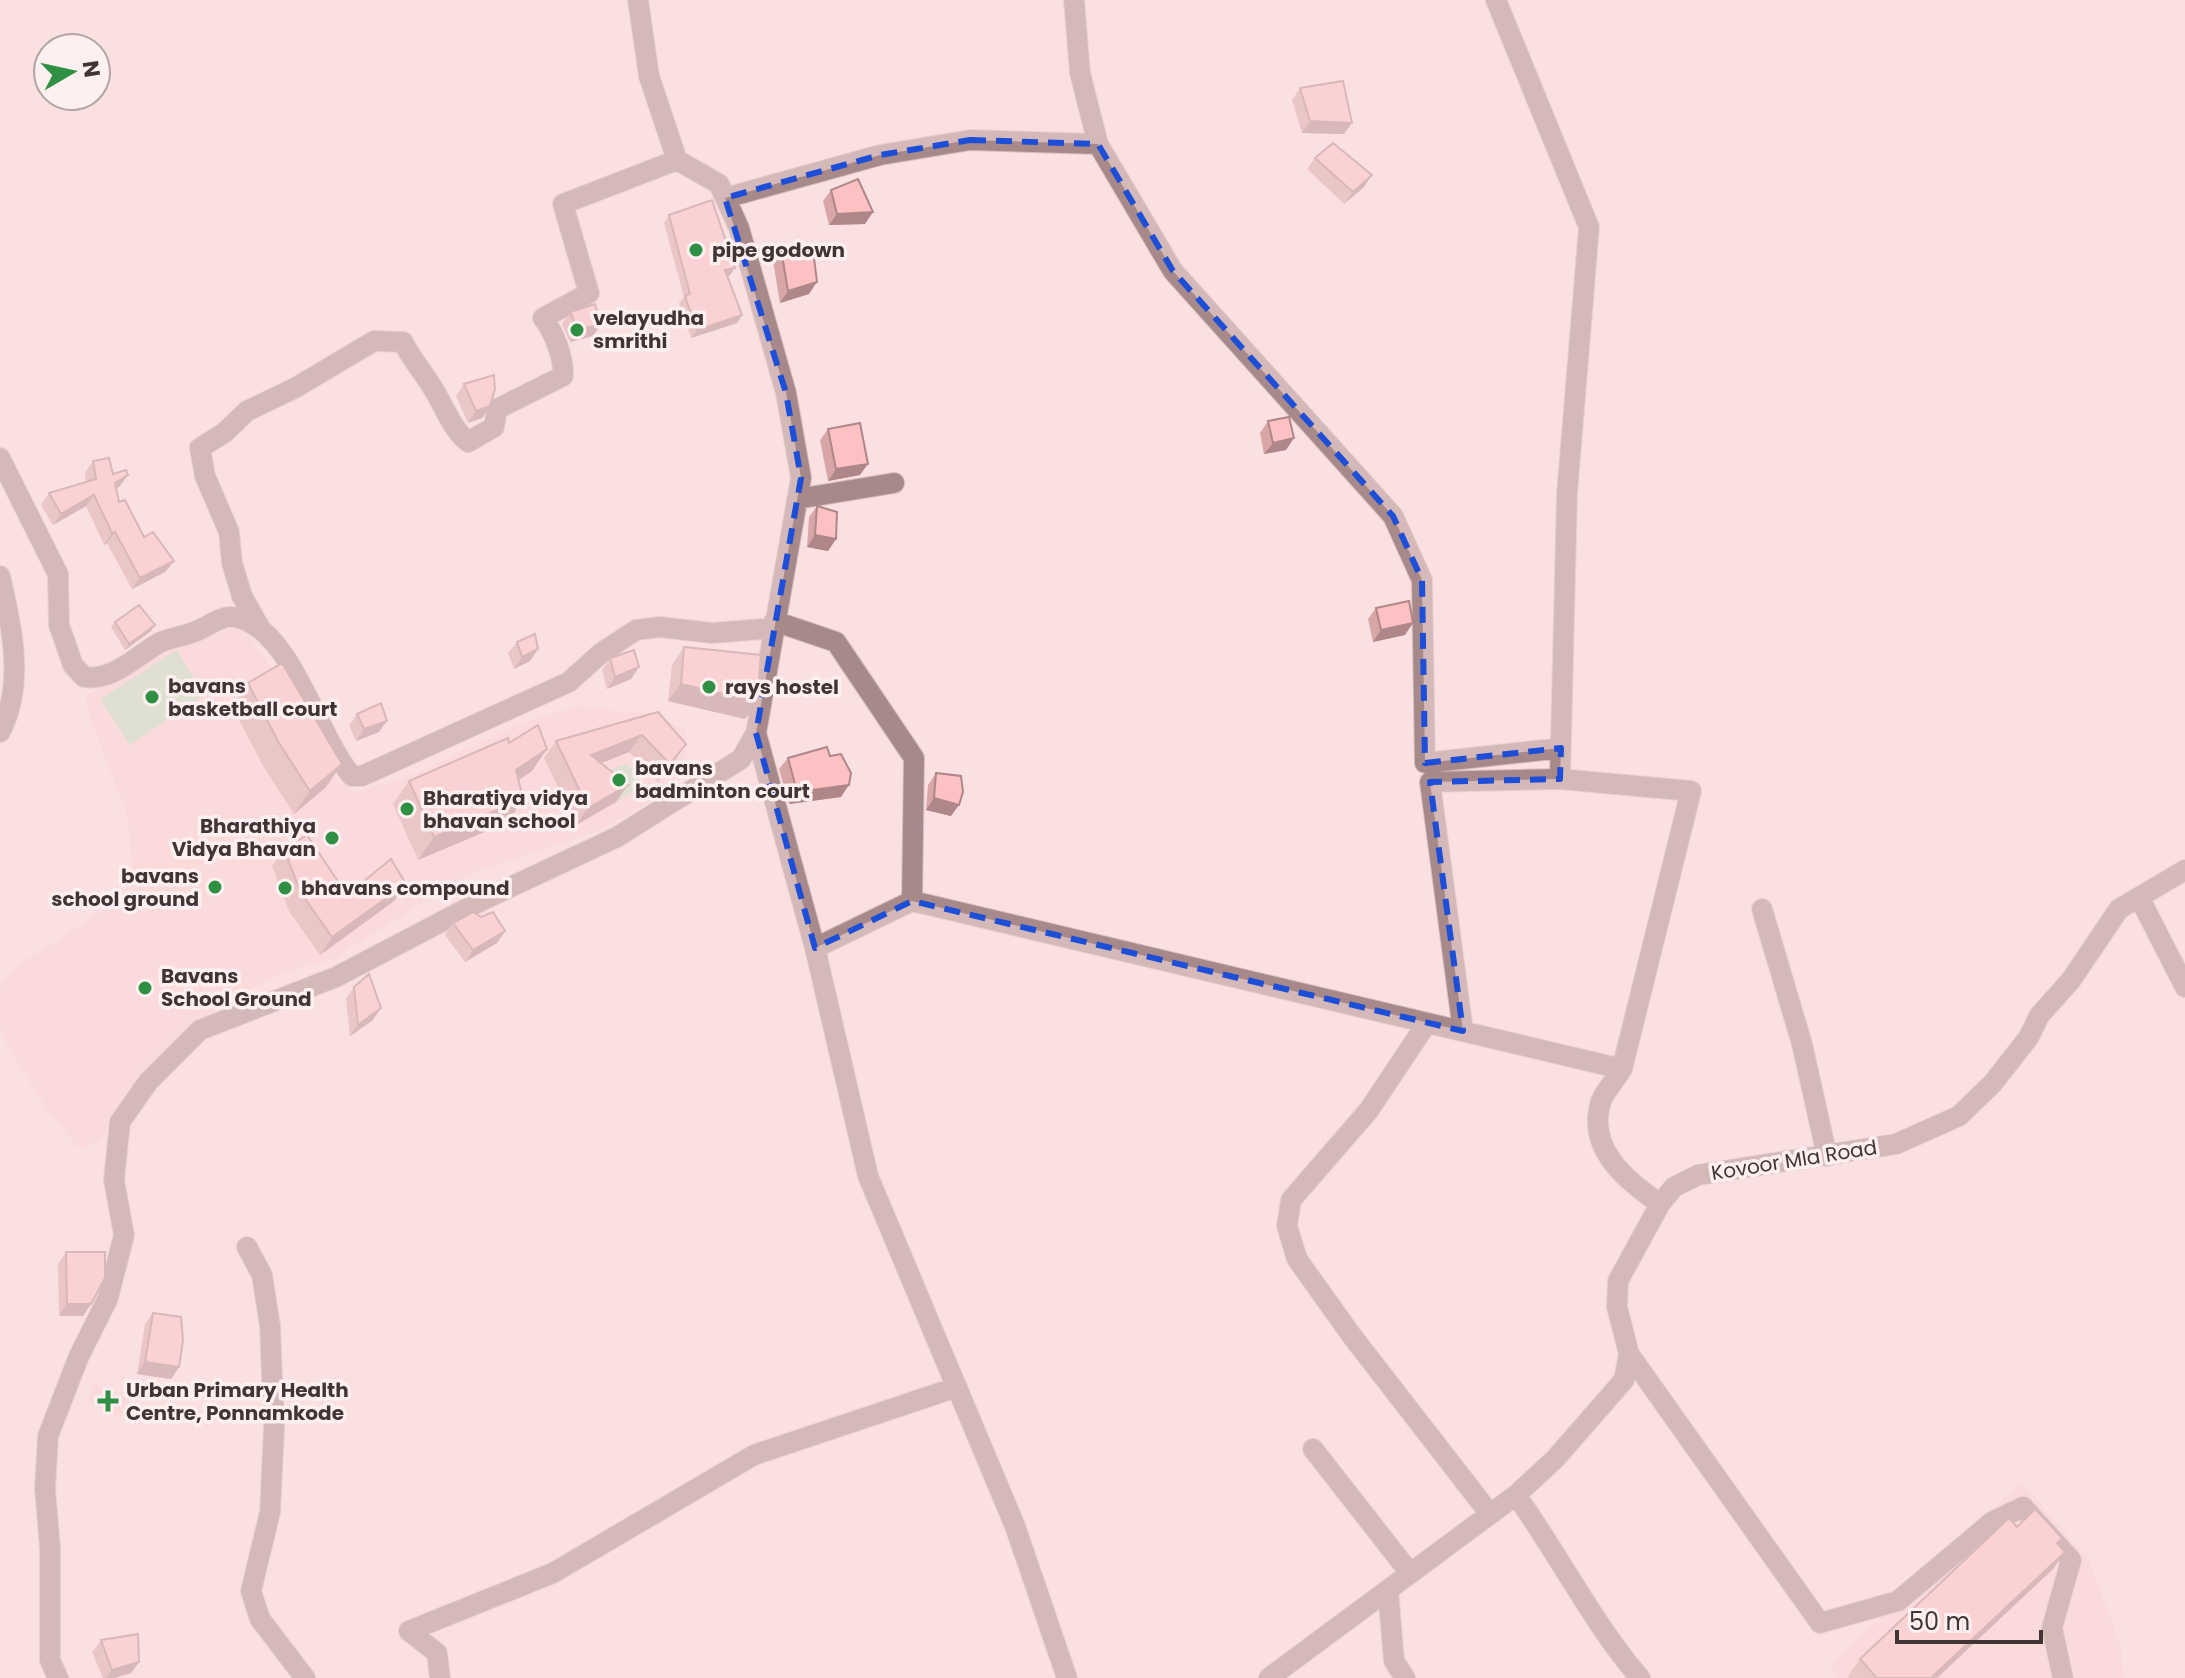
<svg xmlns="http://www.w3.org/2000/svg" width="2185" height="1678" font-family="Poppins,sans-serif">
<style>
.built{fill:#fdd3d4}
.green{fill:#c0e1c2}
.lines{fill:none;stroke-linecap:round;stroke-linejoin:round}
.minor-casing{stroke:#d5bebe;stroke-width:22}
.minor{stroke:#a8898a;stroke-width:20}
.wall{fill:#d9a6a8}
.shaded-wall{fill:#b08788}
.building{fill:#fcc1c3;stroke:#b08788;stroke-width:2}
.marked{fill:none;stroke:#1d4ed8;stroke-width:6;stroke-dasharray:16 10;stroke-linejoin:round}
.poi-dot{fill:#2f8f42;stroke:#fef0f1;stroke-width:3}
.labels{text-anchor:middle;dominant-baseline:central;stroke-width:7;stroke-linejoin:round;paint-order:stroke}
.poi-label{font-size:20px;font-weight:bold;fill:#413434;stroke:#fef0f1;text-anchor:start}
.street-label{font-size:20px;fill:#413434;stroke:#fef0f1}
</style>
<rect width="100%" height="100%" fill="#fae0e0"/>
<path class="built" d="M235 628 246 633 276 673 338 780 356 792 416 773 519 724 580 705 623 712 651 713 686 730 687 768 677 784 628 815 592 833 469 874 333 959 289 971 234 996 202 1021 124 1101 105 1135 87 1148 78 1147 51 1116 6 1044 0 1027V986L18 965 112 905 126 889 132 872 128 818 89 715 86 696 164 650Z
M95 1383 130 1400 120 1419 86 1402Z
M2021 1481 2089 1560 2120 1643 2124 1678H1839L1831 1665Z"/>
<path class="green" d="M177 650 204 695 130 745 100 699Z
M628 764 644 785 616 802 594 775Z"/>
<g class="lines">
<defs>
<path id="minor" d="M1074 0 1080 73 1098 144 1173 271 1393 516 1422 580 1425 763 1561 748
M725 198 880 155 970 140 1098 144
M0 458 58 574 59 625 73 665 84 677C113 681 135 657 159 643 170 637 182 637 194 632 216 624 224 609 249 622 296 645 319 738 352 776H362L569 682 601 653 636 630 660 627 712 633 762 629 773 633
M797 499 894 483
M0 576C12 626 25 685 0 732
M774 621 836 642 914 758 912 901 1622 1069 1691 791 1560 779 1567 494 1589 227 1496 0
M260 628 242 596 232 563 229 532 205 476 200 448 224 433 247 411 295 388 374 341 403 342C412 360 424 373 434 390 445 408 452 429 468 442L494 427 497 409 563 376C564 358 554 332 543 318L589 293 563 204 677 160
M756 733 815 948
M2139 897 2185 987
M912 901 815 948 868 1176 1015 1526 1067 1678
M1762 909 1802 1044 1827 1156
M1427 1023 1369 1110 1291 1200 1287 1226 1297 1259 1352 1336 1490 1514
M1463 1031 1430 782 1560 779
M1622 1069C1616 1079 1605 1091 1601 1101 1586 1149 1627 1181 1660 1204
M247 1247 262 1275 270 1326 274 1429 270 1512 251 1591 260 1619 305 1678
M1629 1354 1820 1623 1898 1601 1992 1522 2023 1507 2071 1560 2052 1628 2063 1678
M1313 1449 1410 1573
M1516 1495C1559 1555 1592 1622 1640 1678
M1388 1590 1394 1661 1405 1678
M58 1678 50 1660V1548L45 1488 48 1436 79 1356 108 1298 124 1235 114 1180 120 1122 148 1082 200 1030 336 977 483 900 617 837 741 759 756 733 801 478 786 393 739 228 719 184 677 160 649 76 638 0
M440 1678 437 1653 409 1631 553 1573 754 1455 957 1387
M1269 1678 1516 1495 1555 1459 1624 1380 1629 1354 1617 1307 1618 1281 1660 1204 1674 1187 1698 1175 1896 1144 1959 1116 1993 1083 2029 1037 2039 1016 2071 980 2119 909 2185 870"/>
</defs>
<use href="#minor" class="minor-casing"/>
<use href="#minor" class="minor"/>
</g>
<path class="wall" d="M1300 88 1344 134 1302 133 1292 100Z
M1315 158 1364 187 1344 204 1307 169Z
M831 190 865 224 829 225 823 201Z
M669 215 735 268 729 276H727L742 315 737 323 691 338 679 303 684 297 664 223Z
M781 249 809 294 780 303 773 261Z
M570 312 601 324 593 336 570 342 562 324Z
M464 384 490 406 482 418 468 423 456 396Z
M1268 421 1286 450 1264 454 1260 433Z
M828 429 860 475 828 481 820 440Z
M93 461 113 474 120 486 116 489 119 502 144 537 174 561 165 572 132 589 107 543 104 545 86 506 53 525 41 505 49 493 86 482 85 473Z
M817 506 836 539 828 551 807 547 809 517Z
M1376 608 1405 635 1373 642 1368 619Z
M115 622 151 631 125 650 111 627Z
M517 642 530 661 514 669 508 653Z
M684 647 745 719 668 701 672 665Z
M610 658 639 667 631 679 607 689 602 670Z
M248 683 326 787 294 814 263 766 232 706Z
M658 712 674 761 658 782 629 752 601 763 616 802 576 825 544 758 556 741Z
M357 714 379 732 356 741 349 725Z
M509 743 532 771 518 780 508 822 418 860 393 804 409 781Z
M788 758 841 797 789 804 779 769Z
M936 773 951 816 926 810 928 785Z
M284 849 347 895 406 884 394 901 320 955 289 911 272 866Z
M453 923 505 931 497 943 465 962 445 935Z
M354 987 373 1020 350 1036 346 998Z
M66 1252 91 1304 83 1316H59L58 1264Z
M153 1313 179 1367 171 1379 137 1374 145 1324Z
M2058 1544 2053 1569 1937 1678H1849L1848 1676 1860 1659Z
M101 1640 139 1662 131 1673 115 1678H103L92 1652Z"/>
<path class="shaded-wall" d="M1310 121 1352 123 1344 134 1302 133Z
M1372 175 1364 187 1344 204 1353 192Z
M873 212 865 224 829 225 837 214Z
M735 268 729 276 720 278 725 270Z
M817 282 809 294 780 303 788 291Z
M742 315 737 323 691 338 697 330Z
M601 324 593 336 570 342 578 330Z
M490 406 482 418 468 423 476 411Z
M1294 438 1286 450 1264 454 1273 443Z
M868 464 860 475 828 481 836 469Z
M128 475 120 486 107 494 115 483Z
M94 495 86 506 53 525 61 514Z
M115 532 107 543 104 545 112 533Z
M815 535 836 539 828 551 807 547Z
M174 561 165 572 132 589 140 578Z
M1413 623 1405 635 1373 642 1381 630Z
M155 625 151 631 125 650 129 644Z
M538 649 530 661 514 669 522 657Z
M639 667 631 679 607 689 615 677Z
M681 684 757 702 745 719 668 701Z
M387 721 379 732 356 741 364 729Z
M642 735 629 752 579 772 591 755Z
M686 744 674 761 658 782 670 764Z
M547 749 532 771 500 793 516 770Z
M342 764 326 787 294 814 310 791Z
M628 785 616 802 576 825 588 808Z
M849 785 841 797 789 804 797 792Z
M934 798 959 805 951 816 926 810Z
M523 799 508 822 418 860 434 837Z
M406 884 394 901 320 955 332 937Z
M505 931 497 943 465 962 473 950Z
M381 1008 373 1020 350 1036 358 1025Z
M67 1304H91L83 1316H59Z
M145 1362 179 1367 171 1379 137 1374Z
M2065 1552 2053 1569 1937 1678H1931Z
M139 1662 131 1673 115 1678H106L112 1670Z"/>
<path class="building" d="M1343 81 1352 123 1310 121 1300 88Z
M1333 143 1372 175 1353 192 1315 158Z
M858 179 873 212 837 214 831 190Z
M712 200 735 268 725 270 742 315 697 330 685 296 690 294 669 215Z
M806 245 814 258 817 282 788 291 781 249Z
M595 304 601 324 578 330 570 312Z
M494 375 495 389 490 406 476 411 464 384Z
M1289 417 1294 438 1273 443 1268 421Z
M860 423 868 464 836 469 828 429Z
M109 458 113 474 126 470 128 475 115 483 119 502 125 500 144 537 153 532 174 561 140 578 115 532 112 533 94 495 61 514 49 493 96 479 93 461Z
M817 506 837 512 836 539 815 535Z
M1409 601 1413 623 1381 630 1376 608Z
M139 605 155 625 129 644 115 622Z
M535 634 538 649 522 657 517 642Z
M684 647 761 655 757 702 681 684Z
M634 650 639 667 615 677 610 658Z
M282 663 342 764 310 791 279 743 248 683Z
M381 703 387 721 364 729 357 714Z
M658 712 686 744 670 764 642 735 591 755 628 785 588 808 556 741Z
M538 725 547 749 516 770 523 799 434 837 409 781 508 738 509 743Z
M827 747 830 756 841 754 851 773 849 785 797 792 788 758Z
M936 773 961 776 963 792 959 805 934 798Z
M307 835 347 895 391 859 406 884 332 937 301 893 284 849Z
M473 912 481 917 493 912 505 931 473 950 453 923Z
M369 974 381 1008 358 1025 354 987Z
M66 1252H105V1278L91 1304H67Z
M153 1313 181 1317 183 1340 179 1367 145 1362Z
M2035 1509 2062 1538 2057 1543 2065 1552 1931 1678H1877L1860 1659 2009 1518 2017 1527Z
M138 1634 139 1662 112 1670 101 1640Z"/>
<path d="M0 0H2185V1678H0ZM970 140 1098 144 1173 271 1393 516 1422 580 1425 763 1561 748 1560 779 1430 782 1463 1031 912 901 815 948 756 733 801 478 786 393 725 198 880 155Z" fill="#fae0e0" fill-opacity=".55" fill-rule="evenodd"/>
<path class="marked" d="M970 140 1098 144 1173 271 1393 516 1422 580 1425 763 1561 748 1560 779 1430 782 1463 1031 912 901 815 948 756 733 801 478 786 393 725 198 880 155Z"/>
<g class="poi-dot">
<circle cx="696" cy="250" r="8"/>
<circle cx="577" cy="330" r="8"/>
<circle cx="709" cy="687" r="8"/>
<circle cx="152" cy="697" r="8"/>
<circle cx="619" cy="780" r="8"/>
<circle cx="407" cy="809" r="8"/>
<circle cx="332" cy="838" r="8"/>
<circle cx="215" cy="887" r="8"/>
<circle cx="285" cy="888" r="8"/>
<circle cx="145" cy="988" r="8"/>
<path d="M104 1389h8v8h8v8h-8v8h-8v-8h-8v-8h8z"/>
</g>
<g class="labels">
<g class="poi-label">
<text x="712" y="250">pipe godown</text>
<text x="593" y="318">velayudha<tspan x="593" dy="23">smrithi</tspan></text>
<text x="168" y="686">bavans<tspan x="168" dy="23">basketball court</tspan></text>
<text x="725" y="687">rays hostel</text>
<text x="635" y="768">bavans<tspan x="635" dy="23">badminton court</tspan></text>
<text x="423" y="798">Bharatiya vidya<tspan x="423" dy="23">bhavan school</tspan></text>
<text x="316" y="826" text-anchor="end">Bharathiya<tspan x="316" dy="23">Vidya Bhavan</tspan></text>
<text x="199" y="876" text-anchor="end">bavans<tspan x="199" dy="23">school ground</tspan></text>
<text x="301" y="888">bhavans compound</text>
<text x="161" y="976">Bavans<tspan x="161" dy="23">School Ground</tspan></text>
<text x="126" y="1390">Urban Primary Health<tspan x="126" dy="23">Centre, Ponnamkode</tspan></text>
</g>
<g class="street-label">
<text transform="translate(1794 1160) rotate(-9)">Kovoor Mla Road</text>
</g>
</g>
<g transform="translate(72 72) rotate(81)"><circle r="38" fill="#fef0f1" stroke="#b2a5a5" stroke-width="2"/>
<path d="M0-6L14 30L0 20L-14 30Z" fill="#2f8f42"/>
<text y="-12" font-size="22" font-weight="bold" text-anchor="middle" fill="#413434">N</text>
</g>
<path d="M1897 1630v12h144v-12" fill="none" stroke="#413434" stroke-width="4"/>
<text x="1909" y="1630" font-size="24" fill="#413434" stroke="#fef0f1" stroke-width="6" paint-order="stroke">50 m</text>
</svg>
